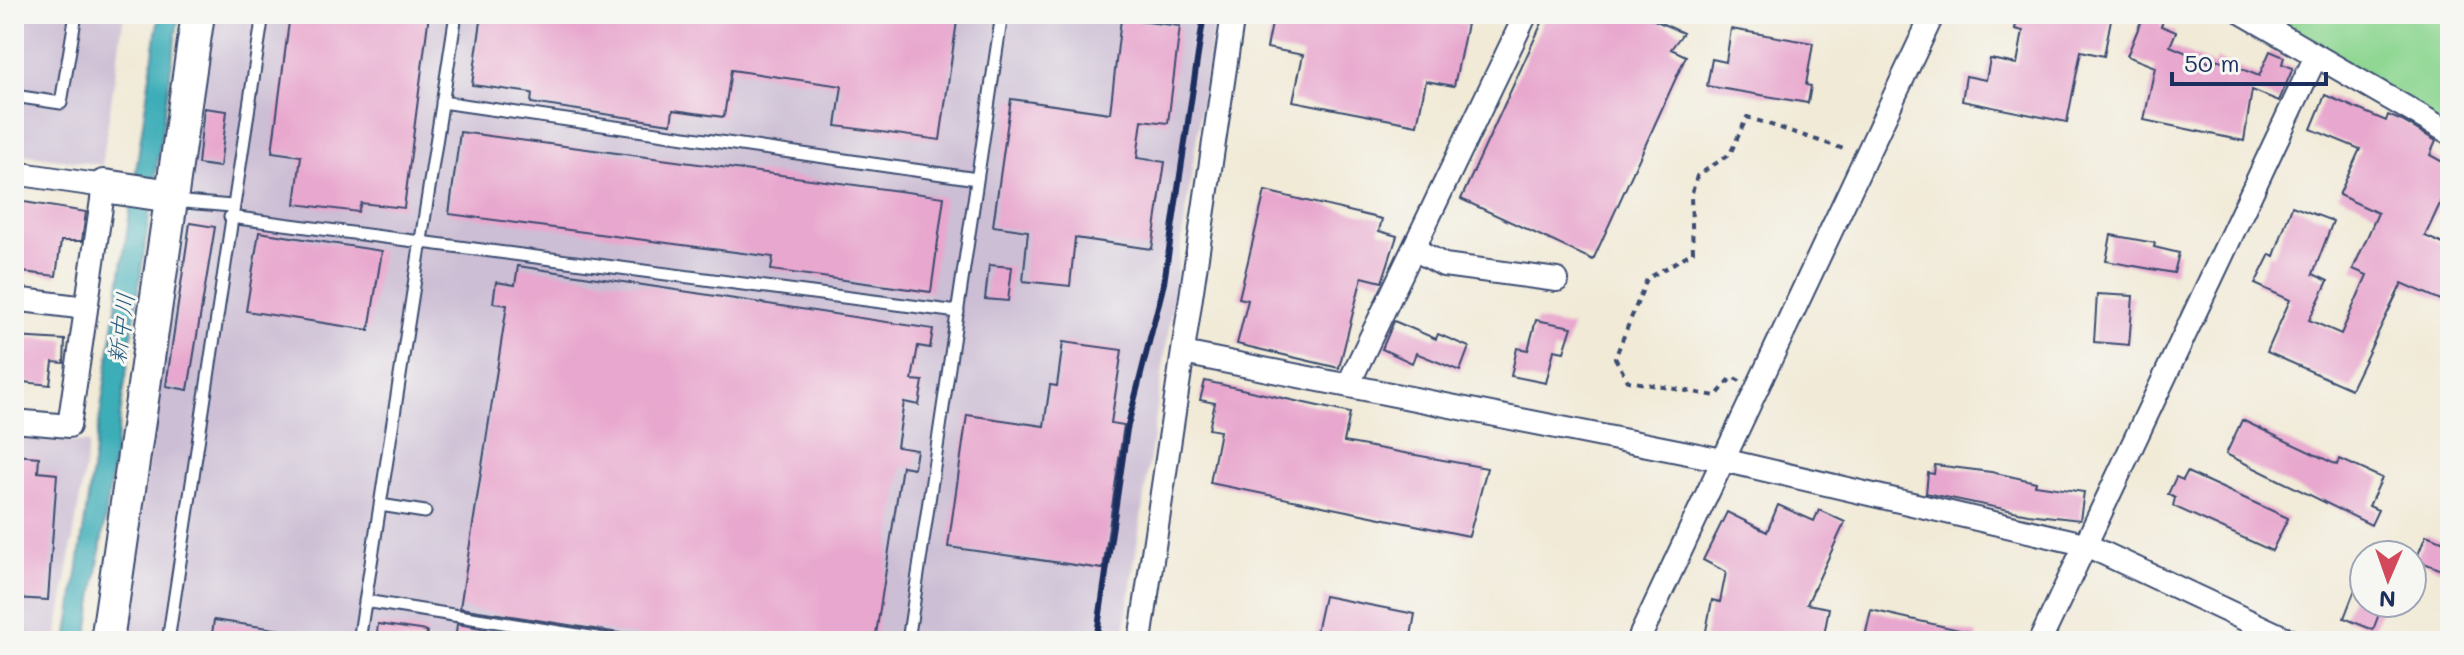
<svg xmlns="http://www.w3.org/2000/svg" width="2464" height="655" font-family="Mali,'Klee One',sans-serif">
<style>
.industrial{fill:#ccbed4}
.green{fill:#8fd793;stroke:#558378;stroke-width:2}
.water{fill:#3cadb8;stroke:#2c6e8b;stroke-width:2}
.building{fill:#e8a7ce}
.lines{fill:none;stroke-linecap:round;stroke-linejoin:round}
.lane-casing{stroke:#3b4b70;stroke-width:15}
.street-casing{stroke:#3b4b70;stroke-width:26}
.secondary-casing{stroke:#3b4b70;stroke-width:36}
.path{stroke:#3b4b70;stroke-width:4;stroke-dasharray:6 6;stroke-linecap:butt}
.lane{stroke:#fff;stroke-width:11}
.street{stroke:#fff;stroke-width:22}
.secondary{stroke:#fff;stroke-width:32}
.rail{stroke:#1b2f5e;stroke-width:6}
.labels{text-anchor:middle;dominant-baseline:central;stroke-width:6;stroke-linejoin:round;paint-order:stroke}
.water-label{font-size:24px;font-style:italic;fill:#275b7e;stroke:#f6f6f2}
</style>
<rect width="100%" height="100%" fill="#f6f6f2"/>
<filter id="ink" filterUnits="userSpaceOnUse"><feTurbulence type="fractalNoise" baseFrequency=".0125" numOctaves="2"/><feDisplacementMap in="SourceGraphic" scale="16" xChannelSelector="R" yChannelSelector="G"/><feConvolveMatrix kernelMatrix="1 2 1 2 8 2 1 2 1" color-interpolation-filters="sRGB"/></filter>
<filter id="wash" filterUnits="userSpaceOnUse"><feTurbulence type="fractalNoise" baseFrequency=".006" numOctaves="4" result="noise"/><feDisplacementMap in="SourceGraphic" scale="32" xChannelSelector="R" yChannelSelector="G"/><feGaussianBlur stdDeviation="1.8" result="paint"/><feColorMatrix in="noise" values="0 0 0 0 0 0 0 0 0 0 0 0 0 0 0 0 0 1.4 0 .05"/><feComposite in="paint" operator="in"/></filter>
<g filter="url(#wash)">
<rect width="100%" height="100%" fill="#f1ead7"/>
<path class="industrial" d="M14 14H124L102 165 14 153Z
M214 14H1215L1123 641H122Z
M14 436 89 443 56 641H14Z"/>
<path class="green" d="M2245 14H2450V132Z"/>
<path class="water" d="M159 14H179L87 641H67Z"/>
<g id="blocks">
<path class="building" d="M290 14H429L404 208 361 203 358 212 295 204 301 156 272 152Z
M482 14H958L940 140 836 126 842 86 731 70 724 117 673 110 671 124 531 103 532 93 472 85Z
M1274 14H1416L1467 24 1454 86 1426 81 1417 125 1293 101 1303 55 1267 48Z
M1546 14H1641L1683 33 1671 49 1686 56 1593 260 1461 199Z
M2018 14H2112L2104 56 2081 51 2067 122 1962 101 1966 76 1986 80 1990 59 2017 64 2023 31 2015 29Z
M2144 14H2166L2161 26 2176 32 2170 46 2215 65 2217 59 2259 76 2270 51 2284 57 2282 64 2293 68 2279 101 2252 90 2244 141 2144 120 2155 67 2127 56Z
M1121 19 1180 26 1168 123 1142 120 1137 158 1165 162 1152 249 1075 238 1070 286 1023 281 1028 231 993 226 1011 99 1110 113Z
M1731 29 1813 43 1806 85 1811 86 1808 103 1707 86 1712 59 1726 62Z
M2325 95 2386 121 2388 115 2402 121 2436 141 2430 155 2450 166V199L2444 195 2425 236 2450 247V304L2402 283 2351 389 2267 352 2290 300 2255 284 2270 254 2274 256 2292 206 2333 221 2313 274 2328 281 2309 320 2341 334 2367 275 2353 269 2378 213 2339 195 2360 149 2311 129Z
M204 108 227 111 220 167 198 164Z
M460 132 944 197 931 292 771 270 773 257 449 214Z
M1265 191 1382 219 1379 231 1397 236 1382 282 1362 277 1339 368 1237 344 1248 300 1239 298Z
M18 201 86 212 82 241H61L56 276 14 271Z
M190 223 215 227 188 390 166 386Z
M259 232 382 251 369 330 246 311Z
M2111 235 2155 243 2154 247 2179 253 2174 273 2106 261Z
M989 265 1012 267 1008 301 985 299Z
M518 266 933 329 930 348 918 346 912 380 923 381 919 405 904 402 897 447 917 450 914 468 902 466 875 641H670L460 608 507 305 493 303 496 282 515 285Z
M2097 294 2133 296 2129 345 2094 342Z
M1536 320 1572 327 1564 352 1554 350 1546 383 1511 376 1517 348 1528 350Z
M1394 321 1436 339 1438 334 1469 347 1460 371 1416 353 1412 363 1382 349Z
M14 337 65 340 64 363 53 362 50 385 14 381Z
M1063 342 1122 350 1111 423 1124 425 1103 569 948 547 967 415 1044 426 1050 385 1057 386Z
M1205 381 1350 413 1344 442 1487 468 1469 536 1210 483 1220 431 1209 429 1215 403 1200 400Z
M2242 420 2337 465 2340 459 2382 478 2369 506 2378 510 2371 525 2226 454Z
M14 455 39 457 38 472 57 474 48 600 14 598Z
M1935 465 1991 472 2036 482 2035 485 2084 492 2080 520 2028 514 1926 493 1928 473 1934 474Z
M2187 472 2288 518 2272 551 2173 506 2175 498 2168 494 2176 477 2183 480Z
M1778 505 1814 521 1819 510 1845 522 1807 604 1829 608 1823 641H1704L1712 600 1720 602 1726 572 1703 560 1727 512 1767 532Z
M2426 535 2450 544V573L2416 560Z
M2363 569 2364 603H2383L2373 630 2344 618Z
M1324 596 1415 614 1410 641H1314Z
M1871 610 1977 634V641H1864Z
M214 620 289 631V641H211Z
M378 624 427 631 426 641H376Z
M457 624 487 629 485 641H455Z"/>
</g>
</g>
<g filter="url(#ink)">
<use href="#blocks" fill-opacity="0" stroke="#3b4b70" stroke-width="2"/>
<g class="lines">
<defs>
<path id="lane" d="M14 96 61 103 76 14
M442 102 977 179
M173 201 232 206
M230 217 958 312
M380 505 425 512
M365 601 616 641
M168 641 263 14
M359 641 456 14
M908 641 1002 14"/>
<path id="street" d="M2244 14 2450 133
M14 173 104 186 69 426 14 421
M1414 249 1444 265 1557 280
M14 299 86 308
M1183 353 1723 460 2084 544 2291 641
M1348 385 1526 14
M1140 641 1233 14
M1638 641 1933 14
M2040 641 2316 56"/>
<path id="secondary" d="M104 186 171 196
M107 641 198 14"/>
</defs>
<use href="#lane" class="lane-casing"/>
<use href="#street" class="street-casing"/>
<use href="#secondary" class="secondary-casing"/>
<path class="path" d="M1740 381 1732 377 1716 396 1628 381 1615 358 1647 279 1693 252 1691 196 1697 176 1730 154 1747 117 1847 150"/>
<use href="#lane" class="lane"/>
<use href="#street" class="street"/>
<use href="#secondary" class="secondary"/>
<path class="rail" d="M1096 641 1127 429 1164 283 1204 14"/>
</g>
</g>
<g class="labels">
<g class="water-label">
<text transform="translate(120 328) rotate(-82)">新中川</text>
</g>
</g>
<rect width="2464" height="655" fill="none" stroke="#f6f6f2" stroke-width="48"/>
<g transform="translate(2388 579) rotate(182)"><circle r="38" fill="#f6f6f2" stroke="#9ea6b7" stroke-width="2"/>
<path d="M0-6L14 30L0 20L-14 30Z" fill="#d1495b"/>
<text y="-12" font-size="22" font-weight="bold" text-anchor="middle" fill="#1b2f5e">N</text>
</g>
<path d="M2172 72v12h154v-12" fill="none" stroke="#1b2f5e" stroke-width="4"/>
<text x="2184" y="72" font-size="24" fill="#1b2f5e" stroke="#f6f6f2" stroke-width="6" paint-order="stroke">50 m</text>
</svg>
